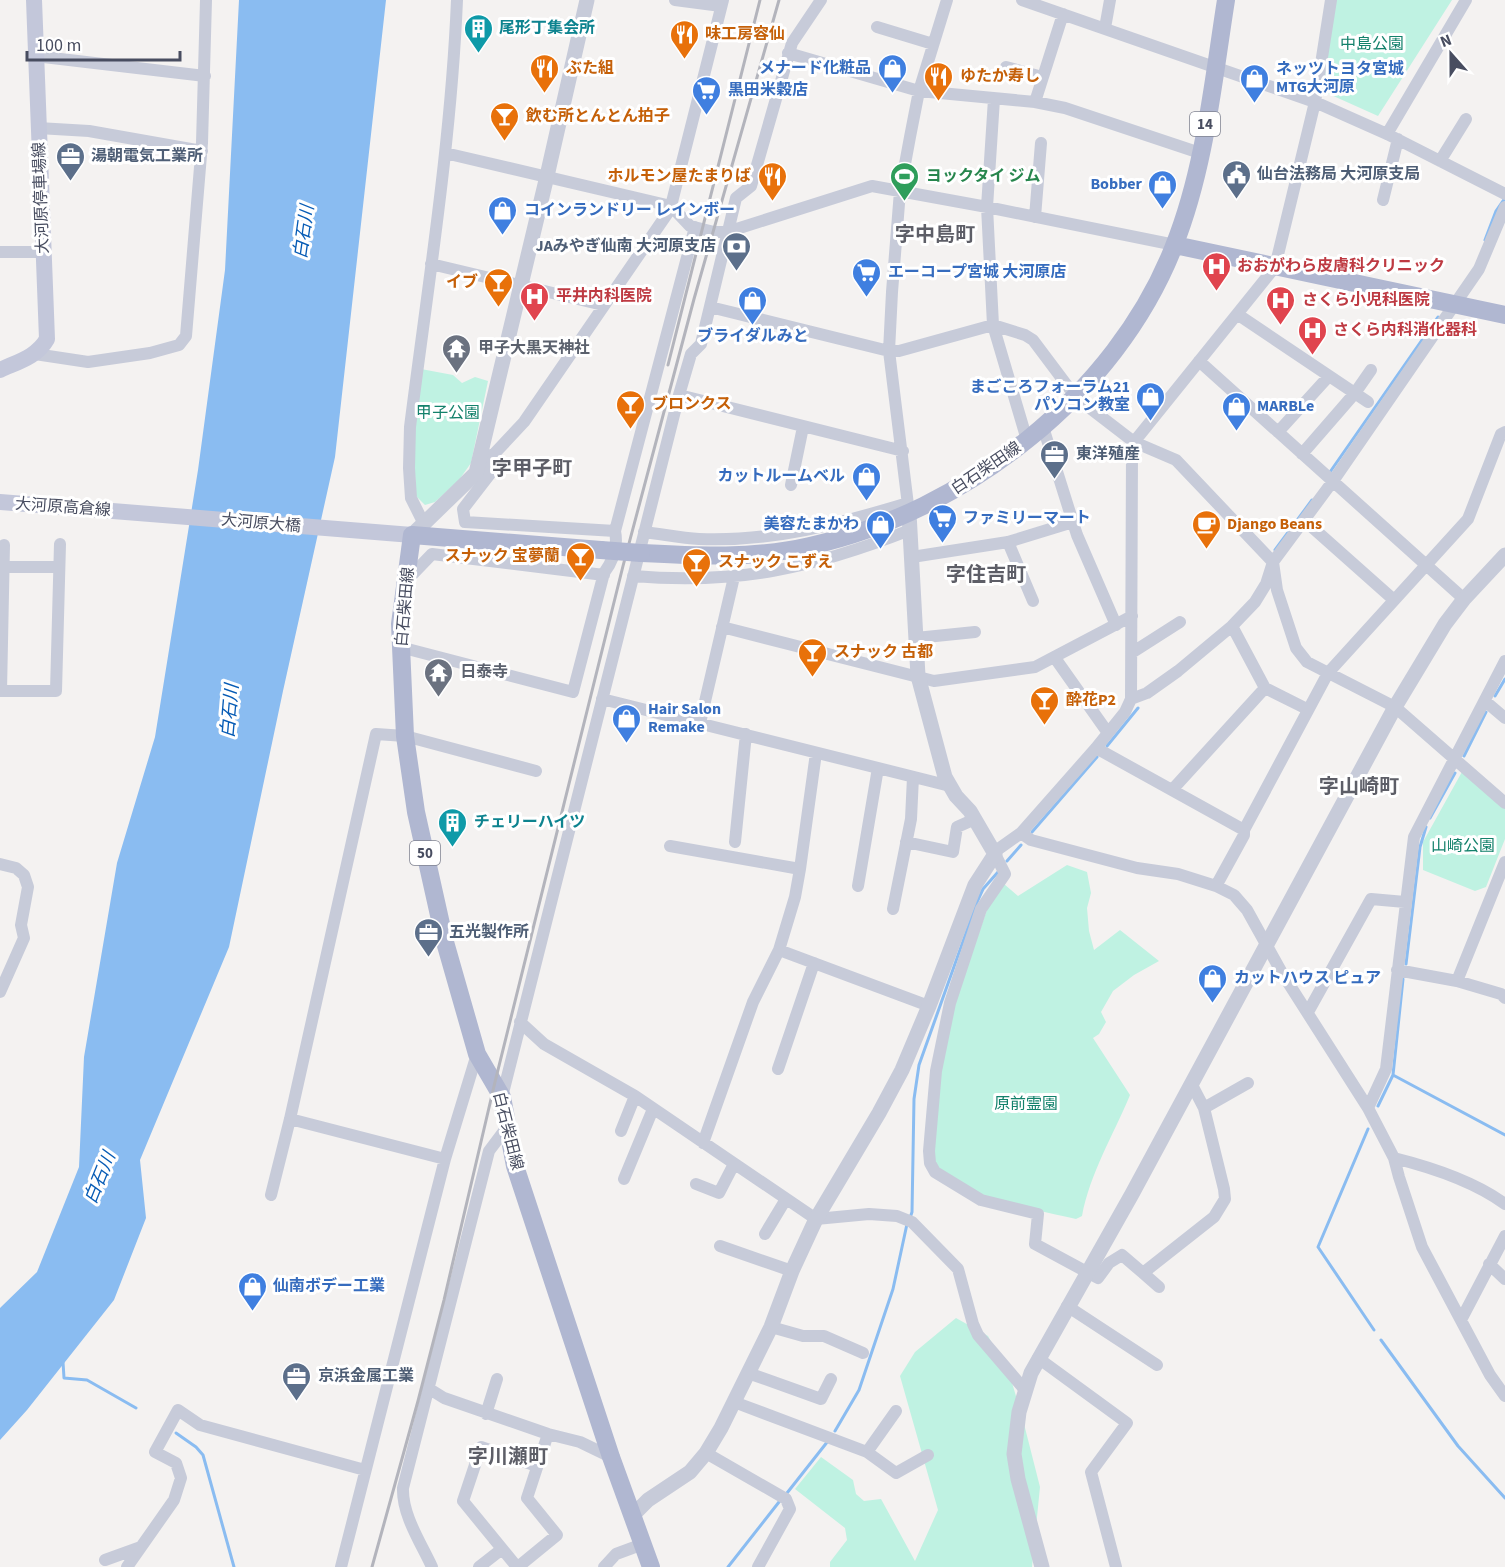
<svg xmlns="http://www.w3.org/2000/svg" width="1505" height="1567" font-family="'Source Sans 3','Noto Sans JP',sans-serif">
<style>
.green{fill:#bff2e2}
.water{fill:#8abcf1}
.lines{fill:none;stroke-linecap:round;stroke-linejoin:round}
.stream{stroke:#8abcf1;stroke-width:3}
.minor{stroke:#c7cbd9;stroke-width:12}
.tertiary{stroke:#c7cbd9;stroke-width:15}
.secondary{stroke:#c3c7da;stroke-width:16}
.primary{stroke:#b0b7d1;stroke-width:18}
.rail{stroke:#b3b4bc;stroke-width:3}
.primary-bridge{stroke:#b0b7d1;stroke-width:18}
.labels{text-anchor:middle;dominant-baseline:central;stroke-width:6;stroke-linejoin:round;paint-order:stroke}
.shield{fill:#fff;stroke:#7f8290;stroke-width:1.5}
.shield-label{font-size:15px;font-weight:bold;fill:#484d60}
.culture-label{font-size:16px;font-weight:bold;fill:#0d838f;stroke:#fff;text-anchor:start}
.food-label{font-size:16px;font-weight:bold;fill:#c56008;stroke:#fff;text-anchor:start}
.park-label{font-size:16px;fill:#13816b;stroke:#fff}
.shop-label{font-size:16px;font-weight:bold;fill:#366cbe;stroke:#fff;text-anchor:start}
.service-label{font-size:16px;font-weight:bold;fill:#4e5e75;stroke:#fff;text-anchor:start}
.leisure-label{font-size:16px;font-weight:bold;fill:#27864d;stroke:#fff;text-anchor:start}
.street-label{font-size:16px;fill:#484d60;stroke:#fff}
.health-label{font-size:16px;font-weight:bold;fill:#be3a42;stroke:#fff;text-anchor:start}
.worship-label{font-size:16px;font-weight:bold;fill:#5b616d;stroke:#fff;text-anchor:start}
.water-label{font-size:18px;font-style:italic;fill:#065bb5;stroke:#fff}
.quarter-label{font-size:20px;font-weight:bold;fill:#5d5e67;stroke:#fff}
</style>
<rect width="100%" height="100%" fill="#f4f2f1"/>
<path class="green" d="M1334 0H1452L1378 116 1320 90Z
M421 369 453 375 462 383 475 377 488 381 471 463 459 480 435 502 425 505 416 496 413 427Z
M1463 770 1505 807V839L1486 887 1475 891 1423 870V842Z
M1067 865 1087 872 1091 893 1087 908 1089 931 1094 950 1120 930 1159 961 1134 975 1113 991 1101 1012 1106 1022 1099 1034 1093 1038 1130 1095C1113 1136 1090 1173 1082 1216L1076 1219C1034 1209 960 1198 932 1162L936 1087 953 1007 989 904 1004 884 1018 896Z
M956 1318 988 1336 1010 1376 1023 1420 1040 1487 1032 1567H830V1562L847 1540 845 1528 795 1489 821 1457 853 1480 856 1494 864 1501 881 1499 915 1561 938 1510 900 1376 915 1352Z"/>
<path class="water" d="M239 0H386L335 457 283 691 229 947 140 1160 146 1218 114 1300 27 1410 0 1440V1308L37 1272 79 1167 84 1057 117 863 155 737 198 470 225 270Z"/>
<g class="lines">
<path class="stream" d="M1485 240 1496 211 1505 198
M1330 472 1438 317
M1275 550 1312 500
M1495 696 1505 679
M1107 746 1138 708
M1464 756 1486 712
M1430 818 1455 773
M1032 832 1097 757
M1007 861 1021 845
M1406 964 1420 847 1426 827
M1393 1075 1505 1135
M1378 1106 1393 1075 1403 979
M1368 1129 1318 1247 1374 1330
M910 1218 912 1212 914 1099 919 1065 977 902 983 889 998 872
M1381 1340 1458 1446 1505 1498
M63 1362 64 1378 87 1380 136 1408
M835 1431 859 1390 893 1289 907 1224
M176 1433 196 1447 203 1455 234 1567
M787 1493 828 1441
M728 1567 779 1502"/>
<path class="minor" d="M675 0 721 6
M1022 0 1315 102 1387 134 1505 194
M877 27 933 44
M1105 28 1110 0
M788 53 919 91 1035 102 1065 108 1200 153
M35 56 205 76
M1006 67 1042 77
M994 99 987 207 993 325 1027 440
M1035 102 1063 14
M38 128 89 131 202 151
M1387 134 1466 0
M445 153 671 206 690 226 714 232H727L872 186 987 207 1175 245
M1440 161 1466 119
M1383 200 1398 139
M1035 217 1041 143
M0 252H43
M431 264 603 305
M710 307 889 351H899L993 325 1025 335 1033 340 1069 388 1082 402 1134 442 1176 460 1273 562 1277 590 1296 648 1307 662 1395 707 1505 803
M1237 314 1368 402
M35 354 88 362 150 353 179 345 186 336 202 143 206 0
M1199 361 1464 599
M679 395 903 451
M1043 427 1077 535 1116 625
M1278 432 1329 376
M1302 454 1355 393 1371 370
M491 455 493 470 463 509 465 522 615 531
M477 472 524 422 667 214 671 206 723 0
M791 485 803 427
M909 513 889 351 892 292 900 191 910 137 919 91 947 0
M1304 520 1394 600
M424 524 411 498 409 468 410 427C428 285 451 143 457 0
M644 532C662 534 681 538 699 539 772 542 839 524 908 503
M1008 542 1033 601
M4 545 1 691H56L60 544
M912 557 1008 542 1073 522
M0 567H59
M633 576C738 585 813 568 910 530
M406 581 432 554 604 575
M1232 626 1265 688 1307 709
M722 627 934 681 1035 667 1132 616
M916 638 975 632
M400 647 573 692 604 573C613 561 618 546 615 531L695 227
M1133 652 1180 622
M1055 658 1108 733
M602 699 950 786
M1131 699 1147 693 1178 671 1232 626 1255 602 1266 584 1273 562 1333 481 1479 269 1505 207
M1485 701 1505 718
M700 723 734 577
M1096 748 1244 830
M1172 790 1265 688
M1021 833 1031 840 1137 868 1178 874 1216 886 1234 895 1247 910 1282 973 1368 1108 1394 1158 1399 1177 1422 1247 1490 1375 1505 1396
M735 842 746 734
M906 842 953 852 957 827 975 819
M670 846 800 869 795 897 779 950 753 1002 703 1143
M0 864 16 868 24 875 28 887 21 925 24 938 0 992
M800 869 816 753
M858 886 878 768
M1216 886 1244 835V830L1328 673 1468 519 1501 434 1505 432
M893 909 911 819 913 777
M779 950 929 1006
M1397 970 1457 981 1501 994 1505 998
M1457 981 1505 862
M1308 1012 1371 899 1405 902
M520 1022 544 1044 635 1096 816 1219 869 1214 897 1216 912 1222 958 1269 973 1324 978 1335 1025 1390
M778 1069 814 963
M1191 1083 1204 1108 1224 1189 1225 1199 1214 1217 1143 1273 1122 1255 1109 1263 1098 1278 1035 1244 1038 1214 981 1200 935 1172 930 1163 929 1151 936 1071 950 1003 981 909 1005 874 995 854 997 850 1021 833 1096 748 1125 712 1131 699 1132 453 1134 442 1275 267 1315 102 1331 0
M502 1097 679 395 691 354 701 344 736 198 751 186 792 43 821 0
M1204 1108 1248 1083
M1368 1108 1386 1069 1414 837 1505 661
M290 1119 445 1159
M621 1131 635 1096
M1394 1158C1430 1167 1475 1182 1505 1204
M624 1179 653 1109
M696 1184 719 1193 734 1164
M271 1195 290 1119 376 734 405 736 536 771
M765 1234 786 1199
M720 1246 792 1271
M1489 1264 1505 1279
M1143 1273 1159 1287
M1067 1306 1157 1365
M1461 1320 1505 1236
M771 1327 803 1336H824L863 1353
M1038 1358 1127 1423 1091 1472 1116 1567
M748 1373 821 1399 831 1379
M428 1388 444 1398 548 1434 580 1442 611 1457
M734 1402 867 1452 896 1473 928 1455
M486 1414 497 1379
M867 1452 896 1411
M706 1453 786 1499 790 1509 758 1567
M105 1560 141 1547
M127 1567 174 1500 181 1478 176 1463 155 1452 178 1410 200 1425 365 1470
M341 1567 445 1159 477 1054
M432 1567C421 1543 402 1515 403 1488L489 1151 507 1127
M479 1567 502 1549
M517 1567 463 1501 481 1447 537 1466
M518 1567 557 1535 527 1498 548 1434
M604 1567 616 1554 643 1544"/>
<path class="tertiary" d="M412 535 476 473 547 176 587 0
M633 1515 648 1500 690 1472 706 1453 721 1428 771 1327 792 1271 816 1219 879 1113 902 1070 929 1006 975 885 995 854 970 811 956 796 945 777 918 676 909 513
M1042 1567 1018 1479 1014 1454 1019 1412 1031 1373 1132 1194 1395 707 1445 624 1464 599 1505 555"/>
<path class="secondary" d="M0 370C17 362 37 357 47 339L34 0
M0 502 412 535"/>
<path class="primary" d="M1175 245 1505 315
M601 550 412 535 400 624 405 736 416 812 445 942 477 1054 502 1097 515 1166 611 1457 651 1567
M641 553C698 556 754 559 810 546 964 512 1116 395 1174 246 1205 168 1213 82 1226 0"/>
<path class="rail" d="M668 365 760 0
M372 1567 418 1401 444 1300 495 1082 623 566 694 299 779 0"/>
<path class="primary-bridge" d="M601 550 641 553"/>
</g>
<defs>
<symbol id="building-pin" viewBox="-11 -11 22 30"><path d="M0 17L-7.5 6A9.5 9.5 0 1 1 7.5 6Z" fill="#0f9aa8" stroke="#fff"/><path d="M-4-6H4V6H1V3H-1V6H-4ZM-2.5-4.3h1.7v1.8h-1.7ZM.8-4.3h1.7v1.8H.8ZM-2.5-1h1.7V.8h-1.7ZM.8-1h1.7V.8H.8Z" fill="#fff"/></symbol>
<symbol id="restaurant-pin" viewBox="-11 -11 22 30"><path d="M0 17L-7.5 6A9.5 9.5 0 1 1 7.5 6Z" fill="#e8710a" stroke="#fff"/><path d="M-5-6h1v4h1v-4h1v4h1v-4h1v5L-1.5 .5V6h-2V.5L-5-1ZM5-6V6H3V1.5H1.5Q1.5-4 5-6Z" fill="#fff"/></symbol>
<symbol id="shop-pin" viewBox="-11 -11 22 30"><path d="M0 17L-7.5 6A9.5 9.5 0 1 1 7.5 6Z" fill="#3f7fe0" stroke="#fff"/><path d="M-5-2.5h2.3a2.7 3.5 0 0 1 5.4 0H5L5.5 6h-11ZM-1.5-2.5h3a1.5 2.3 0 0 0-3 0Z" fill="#fff"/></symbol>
<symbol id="supermarket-pin" viewBox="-11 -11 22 30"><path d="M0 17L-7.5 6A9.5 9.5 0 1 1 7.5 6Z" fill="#3f7fe0" stroke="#fff"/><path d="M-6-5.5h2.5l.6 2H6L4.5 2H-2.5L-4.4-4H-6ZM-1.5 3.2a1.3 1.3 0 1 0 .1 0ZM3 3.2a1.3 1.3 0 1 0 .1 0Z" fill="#fff"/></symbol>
<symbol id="bar-pin" viewBox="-11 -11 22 30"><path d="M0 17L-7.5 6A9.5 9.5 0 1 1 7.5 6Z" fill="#e8710a" stroke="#fff"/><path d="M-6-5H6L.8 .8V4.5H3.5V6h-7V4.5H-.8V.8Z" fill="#fff"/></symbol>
<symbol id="office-pin" viewBox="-11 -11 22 30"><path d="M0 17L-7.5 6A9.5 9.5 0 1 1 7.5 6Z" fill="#5c6f8a" stroke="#fff"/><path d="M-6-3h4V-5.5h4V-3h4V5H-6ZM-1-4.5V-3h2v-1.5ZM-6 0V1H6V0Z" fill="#fff"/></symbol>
<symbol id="civic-pin" viewBox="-11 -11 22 30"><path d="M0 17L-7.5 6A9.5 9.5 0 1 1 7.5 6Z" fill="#5c6f8a" stroke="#fff"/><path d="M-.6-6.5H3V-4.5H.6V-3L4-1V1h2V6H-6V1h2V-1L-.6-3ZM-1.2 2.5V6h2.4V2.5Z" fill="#fff"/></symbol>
<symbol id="stadium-pin" viewBox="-11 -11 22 30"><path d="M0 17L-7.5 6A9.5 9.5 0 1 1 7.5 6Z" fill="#2e9e5b" stroke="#fff"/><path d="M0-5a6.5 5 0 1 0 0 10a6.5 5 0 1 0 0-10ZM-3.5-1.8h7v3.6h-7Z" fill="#fff"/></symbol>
<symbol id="bank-pin" viewBox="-11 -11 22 30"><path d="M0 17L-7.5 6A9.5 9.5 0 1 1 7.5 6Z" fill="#5c6f8a" stroke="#fff"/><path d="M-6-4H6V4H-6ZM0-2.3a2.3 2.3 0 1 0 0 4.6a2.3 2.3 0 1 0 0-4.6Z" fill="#fff"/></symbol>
<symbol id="hospital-pin" viewBox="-11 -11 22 30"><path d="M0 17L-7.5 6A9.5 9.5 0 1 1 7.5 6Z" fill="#e0444e" stroke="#fff"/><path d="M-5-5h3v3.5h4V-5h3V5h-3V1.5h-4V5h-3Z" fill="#fff"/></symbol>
<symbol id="temple-pin" viewBox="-11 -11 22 30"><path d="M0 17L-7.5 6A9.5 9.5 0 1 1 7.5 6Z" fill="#6b7280" stroke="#fff"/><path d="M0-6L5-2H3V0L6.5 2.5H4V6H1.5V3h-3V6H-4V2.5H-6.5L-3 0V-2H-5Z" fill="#fff"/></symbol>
<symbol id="cafe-pin" viewBox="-11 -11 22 30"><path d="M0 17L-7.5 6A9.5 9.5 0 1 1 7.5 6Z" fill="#e8710a" stroke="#fff"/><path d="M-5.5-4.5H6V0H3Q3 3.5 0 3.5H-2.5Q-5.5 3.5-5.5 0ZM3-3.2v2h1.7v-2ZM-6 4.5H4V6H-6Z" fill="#fff"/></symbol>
</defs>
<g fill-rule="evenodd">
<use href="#building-pin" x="462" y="12" width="33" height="45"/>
<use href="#restaurant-pin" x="668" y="18" width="33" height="45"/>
<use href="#restaurant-pin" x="528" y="52" width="33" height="45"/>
<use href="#shop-pin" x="876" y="52" width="33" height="45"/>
<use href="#restaurant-pin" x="922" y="60" width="33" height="45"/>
<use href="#shop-pin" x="1238" y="62" width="33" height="45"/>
<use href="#supermarket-pin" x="690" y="74" width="33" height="45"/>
<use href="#bar-pin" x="488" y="100" width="33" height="45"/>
<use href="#office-pin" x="54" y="140" width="33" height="45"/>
<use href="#civic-pin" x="1220" y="158" width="33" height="45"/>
<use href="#restaurant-pin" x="756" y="160" width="33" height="45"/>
<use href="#stadium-pin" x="888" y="160" width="33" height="45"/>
<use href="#shop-pin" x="1146" y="168" width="33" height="45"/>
<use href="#shop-pin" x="486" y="194" width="33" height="45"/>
<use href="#bank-pin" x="720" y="230" width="33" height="45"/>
<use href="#hospital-pin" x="1200" y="250" width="33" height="45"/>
<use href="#supermarket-pin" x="850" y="256" width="33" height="45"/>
<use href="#bar-pin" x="482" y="266" width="33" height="45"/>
<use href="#hospital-pin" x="518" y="280" width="33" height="45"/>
<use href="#shop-pin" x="736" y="284" width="33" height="45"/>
<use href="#hospital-pin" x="1264" y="284" width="33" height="45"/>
<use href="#hospital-pin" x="1296" y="314" width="33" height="45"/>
<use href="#temple-pin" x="440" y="332" width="33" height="45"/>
<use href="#shop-pin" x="1134" y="380" width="33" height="45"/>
<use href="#bar-pin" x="614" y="388" width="33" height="45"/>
<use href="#shop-pin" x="1220" y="390" width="33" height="45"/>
<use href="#office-pin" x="1038" y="438" width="33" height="45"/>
<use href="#shop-pin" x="850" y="460" width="33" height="45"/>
<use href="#supermarket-pin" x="926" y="502" width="33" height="45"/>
<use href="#shop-pin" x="864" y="508" width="33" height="45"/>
<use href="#cafe-pin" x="1190" y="508" width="33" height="45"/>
<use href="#bar-pin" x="564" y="540" width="33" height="45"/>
<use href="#bar-pin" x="680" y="546" width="33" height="45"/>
<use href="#bar-pin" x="796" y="636" width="33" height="45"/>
<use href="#temple-pin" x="422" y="656" width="33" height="45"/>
<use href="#bar-pin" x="1028" y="684" width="33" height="45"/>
<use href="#shop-pin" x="610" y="702" width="33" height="45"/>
<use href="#building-pin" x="436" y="806" width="33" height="45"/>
<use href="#office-pin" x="412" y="916" width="33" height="45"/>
<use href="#shop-pin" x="1196" y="962" width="33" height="45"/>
<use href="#shop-pin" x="236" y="1270" width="33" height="45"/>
<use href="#office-pin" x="280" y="1360" width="33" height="45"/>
</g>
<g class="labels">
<g class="shield">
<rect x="1190" y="112" width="30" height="24" rx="4.5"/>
<rect x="410" y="841" width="30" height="24" rx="4.5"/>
</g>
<g class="shield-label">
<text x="1205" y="124">14</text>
<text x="425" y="853">50</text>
</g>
<g class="culture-label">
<text x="499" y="28">尾形丁集会所</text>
<text x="474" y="822">チェリーハイツ</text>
</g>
<g class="food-label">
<text x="705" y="34">味工房容仙</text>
<text x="566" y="68">ぶた組</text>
<text x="960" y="76">ゆたか寿し</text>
<text x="526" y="116">飲む所とんとん拍子</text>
<text x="751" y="176" text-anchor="end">ホルモン屋たまりば</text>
<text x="478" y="282" text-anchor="end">イブ</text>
<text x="652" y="404">ブロンクス</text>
<text x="1227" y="524">Django Beans</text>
<text x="560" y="556" text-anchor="end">スナック 宝夢蘭</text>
<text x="718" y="562">スナック こずえ</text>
<text x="834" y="652">スナック 古都</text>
<text x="1066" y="700">酔花P2</text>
</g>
<g class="park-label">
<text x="1372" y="44">中島公園</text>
<text x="448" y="413">甲子公園</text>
<text x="1463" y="846">山崎公園</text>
<text x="1026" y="1104">原前霊園</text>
</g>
<g class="shop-label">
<text x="871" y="68" text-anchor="end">メナード化粧品</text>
<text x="1276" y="69">ネッツトヨタ宮城<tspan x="1276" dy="18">MTG大河原</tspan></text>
<text x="728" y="90">黒田米穀店</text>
<text x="1142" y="184" text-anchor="end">Bobber</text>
<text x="524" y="210">コインランドリー レインボー</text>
<text x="888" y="272">エーコープ宮城 大河原店</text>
<text x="753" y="336" text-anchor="middle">ブライダルみと</text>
<text x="1130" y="387" text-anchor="end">まごころフォーラム21<tspan x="1130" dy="18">パソコン教室</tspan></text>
<text x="1257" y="406">MARBLe</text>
<text x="845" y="476" text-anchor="end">カットルームベル</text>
<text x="963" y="518">ファミリーマート</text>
<text x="859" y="524" text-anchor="end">美容たまかわ</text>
<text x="648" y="709">Hair Salon<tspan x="648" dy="18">Remake</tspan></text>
<text x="1234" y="978">カットハウス ピュア</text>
<text x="273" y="1286">仙南ボデー工業</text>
</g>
<g class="service-label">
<text x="91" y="156">湯朝電気工業所</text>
<text x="1257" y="174">仙台法務局 大河原支局</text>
<text x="716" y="246" text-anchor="end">JAみやぎ仙南 大河原支店</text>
<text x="1076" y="454">東洋殖産</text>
<text x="449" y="932">五光製作所</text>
<text x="318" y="1376">京浜金属工業</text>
</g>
<g class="leisure-label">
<text x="926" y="176">ヨックタイ ジム</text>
</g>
<g class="street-label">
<text transform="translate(41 198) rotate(-92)">大河原停車場線</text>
<text transform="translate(986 468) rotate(-34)">白石柴田線</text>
<text transform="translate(63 507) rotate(4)">大河原高倉線</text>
<text transform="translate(261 523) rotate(5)">大河原大橋</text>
<text transform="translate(405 607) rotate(-85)">白石柴田線</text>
<text transform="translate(508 1131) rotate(76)">白石柴田線</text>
</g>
<g class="health-label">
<text x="1237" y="266">おおがわら皮膚科クリニック</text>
<text x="556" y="296">平井内科医院</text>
<text x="1302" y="300">さくら小児科医院</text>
<text x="1333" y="330">さくら内科消化器科</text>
</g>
<g class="worship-label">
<text x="478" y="348">甲子大黒天神社</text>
<text x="460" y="672">日泰寺</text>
</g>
<g class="water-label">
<text transform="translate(304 232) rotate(-82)">白石川</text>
<text transform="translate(230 711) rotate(-85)">白石川</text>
<text transform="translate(100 1178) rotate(-68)">白石川</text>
</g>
<g class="quarter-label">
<text x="935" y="235">字中島町</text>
<text x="532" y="469">字甲子町</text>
<text x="986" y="575">字住吉町</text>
<text x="1359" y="787">字山崎町</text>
<text x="508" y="1457">字川瀬町</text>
</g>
</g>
<g transform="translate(1451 54) rotate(339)" stroke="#ffffff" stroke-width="4.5" paint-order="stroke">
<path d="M0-4.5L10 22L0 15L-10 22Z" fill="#484d60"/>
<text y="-9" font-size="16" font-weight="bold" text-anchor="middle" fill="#484d60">N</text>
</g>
<path d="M27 51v9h153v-9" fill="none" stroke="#484d60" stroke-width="3"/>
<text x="36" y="51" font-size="18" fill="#484d60" stroke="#ffffff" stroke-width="4.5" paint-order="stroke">100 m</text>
</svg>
